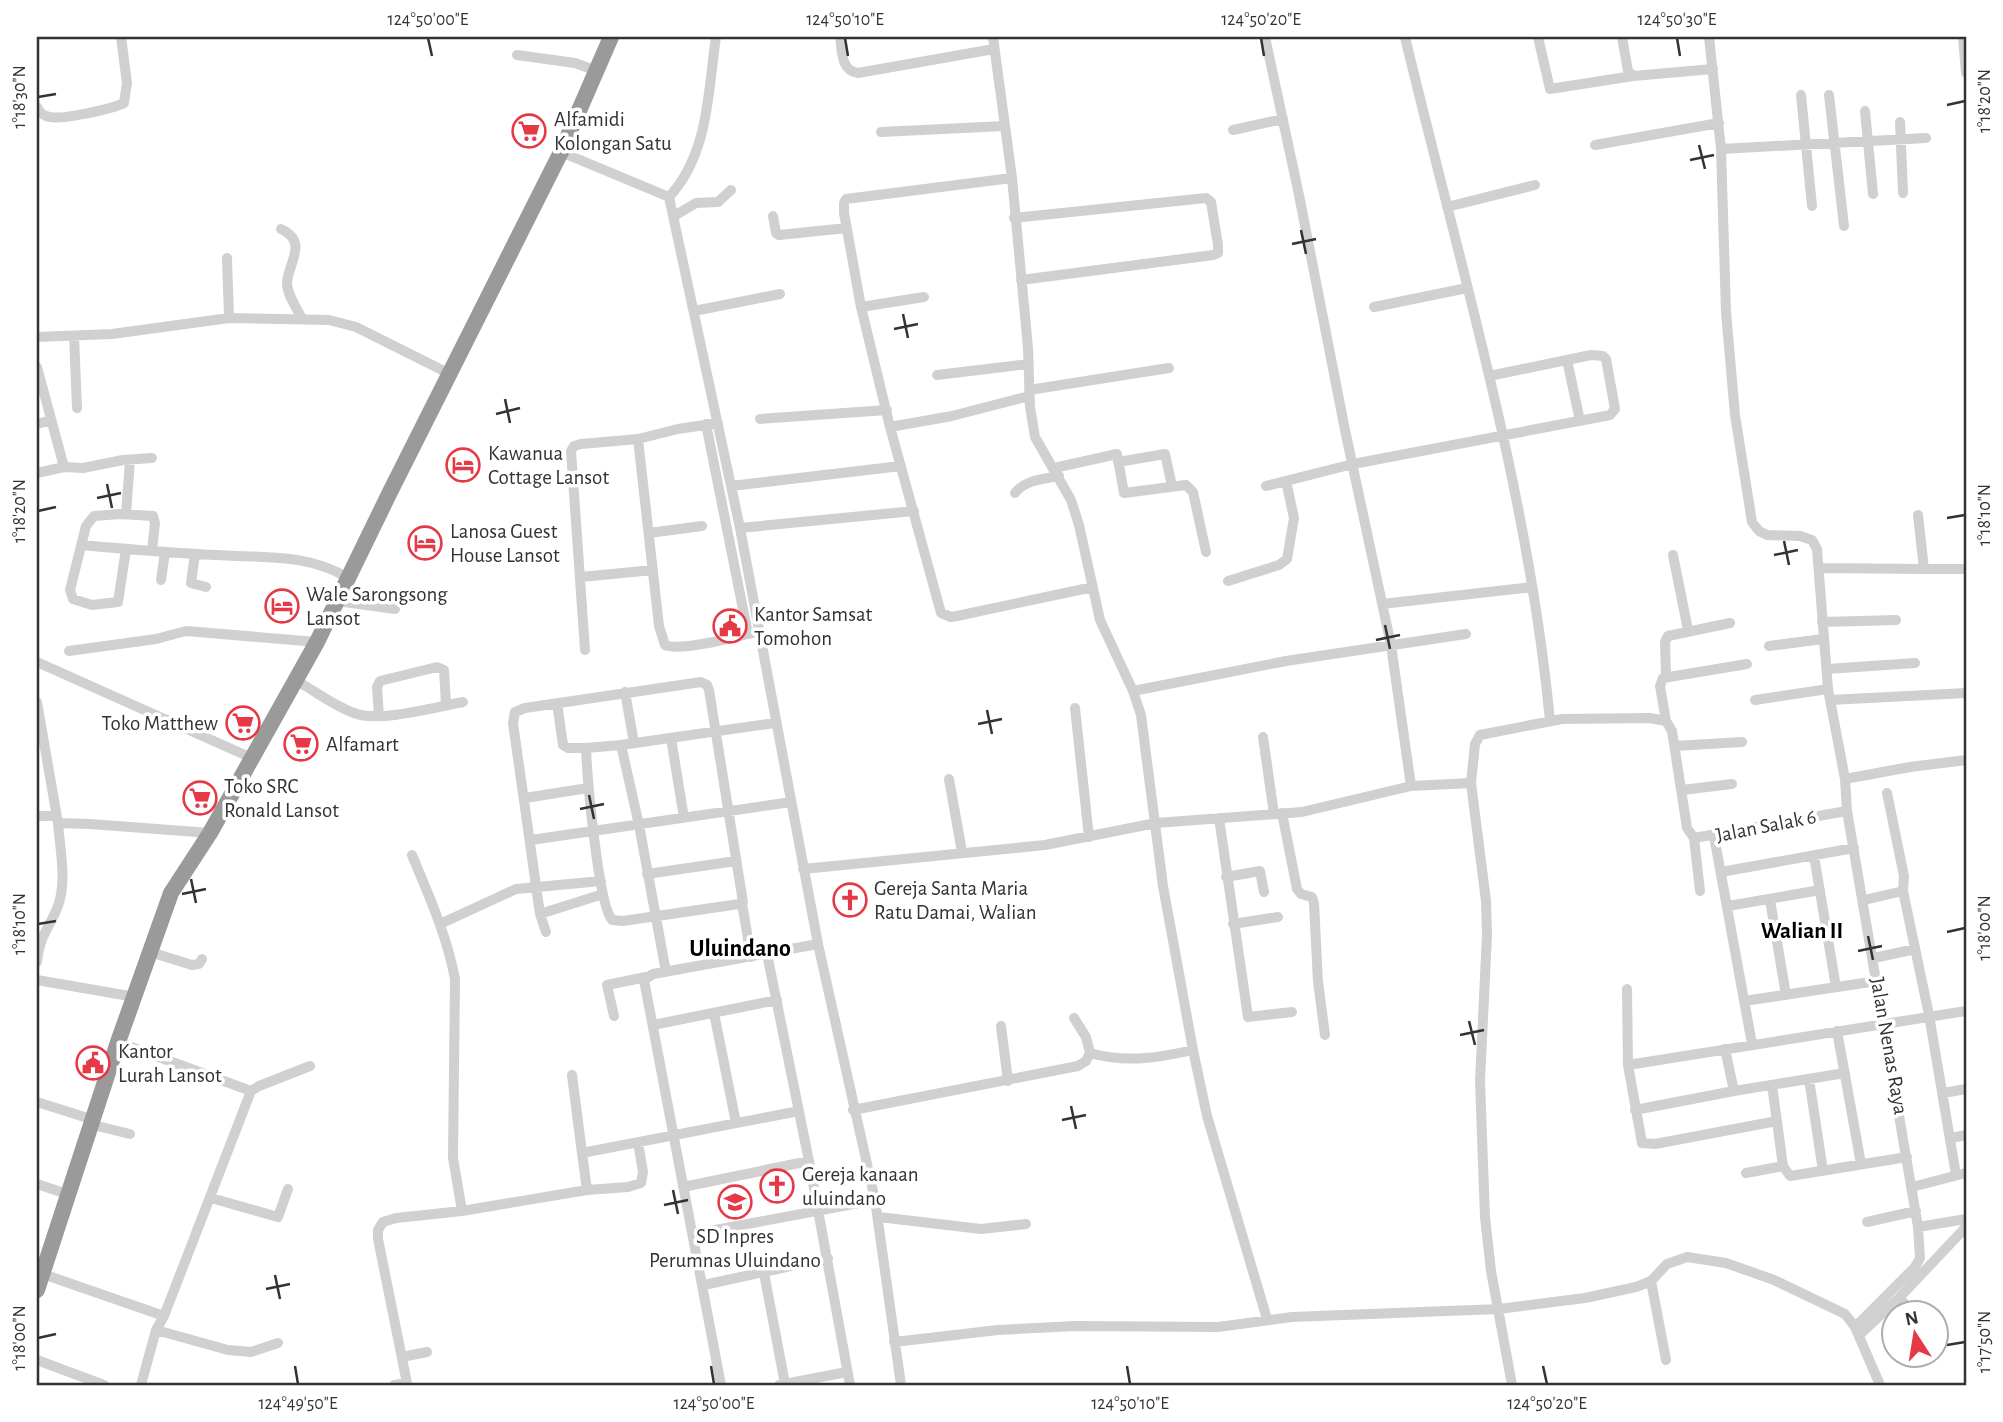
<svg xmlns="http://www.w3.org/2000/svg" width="2003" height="1422" font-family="'Alegreya Sans',sans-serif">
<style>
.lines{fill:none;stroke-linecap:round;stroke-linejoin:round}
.minor{stroke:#d0d0d0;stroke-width:10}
.highway{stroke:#9a9a9a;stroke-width:16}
.ticks{fill:none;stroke:#333;stroke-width:2.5}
.labels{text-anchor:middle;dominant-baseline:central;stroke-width:7;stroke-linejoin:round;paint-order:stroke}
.poi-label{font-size:21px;fill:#333;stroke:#fff;text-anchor:start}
.street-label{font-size:21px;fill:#333;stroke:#fff}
.neighbourhood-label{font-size:23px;font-weight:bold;fill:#000;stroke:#fff}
.quarter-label{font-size:24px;font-weight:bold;fill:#000;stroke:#fff}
.neatline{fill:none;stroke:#333;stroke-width:2.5}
.ticks-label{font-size:18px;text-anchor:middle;fill:#333}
</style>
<rect width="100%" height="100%" fill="#fff"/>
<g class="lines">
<path class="minor" d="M840 37C842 51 841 71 858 73L994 49
M993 37 1012 178 1028 348 1030 407 1035 437 1071 500 1079 525 1100 620 1133 691 1141 715 1163 886 1193 1050 1207 1116 1267 1319
M1265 37 1299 195 1345 430 1391 645 1411 786
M1405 37C1459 263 1528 489 1550 721
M1538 37 1550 89 1633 76
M1622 37 1628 71 1633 76 1713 69
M1709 37 1721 149 1726 312 1735 415 1752 522 1759 531 1767 535 1800 536 1812 540 1817 549 1828 689 1845 779 1847 811 1918 1227 1920 1258 1915 1267 1855 1327
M1963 37 1966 73
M517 55 575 63 597 71
M1801 95 1812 206
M1829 95 1844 226
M37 107C40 113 43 116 50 117 62 120 112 109 124 103L127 83 121 37
M1865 111 1873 194
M1900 122 1903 193
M1233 130 1283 119
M881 132 1004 126
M1595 145 1719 123
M1721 149 1926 138
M561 152 669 197 740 528 818 944 875 1200 901 1385
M1012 178 846 199 844 203V213L861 307 890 427 941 613 951 617 957 616 1093 587
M669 197C709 154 708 91 716 37
M1447 207 1535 185
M674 216 696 203 718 202 731 190
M773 216 776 233 779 235 847 228
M1014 218 1206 198 1211 202 1218 245V253L1213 255 1021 280
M281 229C309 242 288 263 287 283 287 295 297 308 302 319
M227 258 229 318
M861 307 924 297
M1374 307 1467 288
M694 311 780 294
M74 336 77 408
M37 337 112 334 229 318 329 320 356 327 450 374
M1567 360 1580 421
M37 367 64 467
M937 375 1028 364
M1029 390 1169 368
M760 419 887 410
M37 424 51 420
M706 424 748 634
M890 427 952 416 1029 396
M638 439 659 626 665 645C680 652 741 636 759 631
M1118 462 1165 454 1172 486
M1054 468 1117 454 1124 493 1186 485 1193 492 1206 552
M37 473 64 467 83 468 123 460 152 458
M731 486 901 466
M1266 486 1353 464 1605 416 1610 415 1615 409 1606 359 1603 356 1591 355 1489 376
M1015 493C1025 480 1043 479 1059 476
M126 514 130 460
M740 528 914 511
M649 533 702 526
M81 545C126 549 171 553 216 555 262 558 308 553 348 578
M126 549 118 602 92 605 73 599 70 590 86 526 94 516 120 514 153 516 155 523 152 551
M195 554 191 583 206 587
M1673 555 1688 630
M1820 568 1924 569 1918 515
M1924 569H1966
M581 577 653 570
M161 580 165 552
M1228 581 1279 565 1287 559 1294 518 1286 481
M337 601 395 609
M1382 604 1532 587
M1822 622 1896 620
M1769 646 1823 639
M585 650 571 451 574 446 581 444 638 439 678 429 718 423
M69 651 156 639 186 631 317 642
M37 662 254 759
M1827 669 1915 663
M1666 676 1665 642 1668 636 1730 623
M297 681C315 691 334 706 354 713 379 723 435 707 463 702
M1133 691 1286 661 1466 634
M625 692 634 743
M1755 700 1828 689
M1830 700 1966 693
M37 702 58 823 90 824 210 833
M557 703 563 745 568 748H586C587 775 598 904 612 920L623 921 739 904 743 902 709 690 707 685 701 682 525 708 515 712 513 723 540 914 603 894
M1075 708 1089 837
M379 716 377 687 380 681 437 667 444 670 446 705
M1666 721 1660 686 1663 678 1747 664
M1263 737 1274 814
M671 738 684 818
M1675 746 1742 742
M586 748 621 745
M949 779 962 852
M1845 779 1910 767 1966 760
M1471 783 1486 901 1487 935 1480 1081 1485 1217 1491 1271 1512 1385
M1682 790 1732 784
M1887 793 1904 876 1903 891 1929 1015 1956 1175
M525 798 588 788
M1282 813 1297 889 1301 894 1312 897 1314 903 1318 982 1325 1035
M37 816H56
M1219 818 1248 1017 1292 1012
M1714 836 1752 1044
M1694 838 1700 891
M531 840 791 802
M412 855C429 896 447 936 455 979L453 1158 462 1211
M1814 856 1836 987
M803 869 1045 845 1156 823 1302 812 1411 786 1471 783 1475 744 1480 735 1562 719 1650 718 1666 721 1672 731 1687 828 1694 838 1847 811
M1721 872 1854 848
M647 874 736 861
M1226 877 1260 871 1264 892
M1770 900 1786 995
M1864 900 1903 891
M742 903 751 957
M1728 906 1820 890
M540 914 546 932
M440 924 516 889 601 881
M1233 924 1278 917
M150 952 192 965 199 964 202 959
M767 954 809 1161 850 1385
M1874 958 1915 949
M37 962C40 934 49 929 58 906 67 881 60 849 58 823
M666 972 639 825 621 745 775 723
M37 980 135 997
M1627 989 1628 1065 1642 1143 1655 1144 1777 1121
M1744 1001 1877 981
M714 1013 736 1123
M614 1016 607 985 646 977
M653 1025 777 1000
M1001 1026 1008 1081
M1837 1031 1861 1164
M118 1042 251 1091 164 1316 156 1330 141 1385
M1725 1049 1734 1091
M1090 1053C1125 1063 1158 1058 1193 1050
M1628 1065 1966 1011
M572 1075 582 1153
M1809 1079 1823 1171
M1772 1085 1783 1166 1790 1176 1907 1157
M251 1091 259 1086 310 1066
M1943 1093 1966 1089
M37 1102 94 1120
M853 1110 1078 1066 1086 1061 1090 1053 1086 1037 1074 1018
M1635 1110 1734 1091 1845 1073
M93 1125 130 1134
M1951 1138 1966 1135
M1746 1173 1783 1166
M37 1184 70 1195
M683 1187 809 1161
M1912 1187 1966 1173
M587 1190 628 1187 641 1183 643 1172 638 1142
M211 1198 278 1217 288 1189
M879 1217 981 1229 1026 1224
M1867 1222 1916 1211
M1918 1227 1966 1219
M694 1234 875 1200
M37 1272 164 1316
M764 1273 785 1384
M1651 1281 1666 1360
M704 1285 828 1258
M1899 1298 1915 1314
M156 1330 228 1350 251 1352 278 1343
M1859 1335 1899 1298 1966 1227
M894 1342 998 1330 1075 1326 1218 1327 1292 1317 1499 1309 1585 1298 1636 1287 1651 1281 1667 1264 1687 1257 1726 1263 1774 1280 1845 1314 1855 1327 1880 1385
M402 1357 427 1352
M37 1360 104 1385
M394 1385 407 1383 378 1239V1230L383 1222 396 1218 462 1211 587 1190 582 1153 799 1111
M721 1385 644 980 653 974 818 944
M779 1385 847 1372"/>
<path class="highway" d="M37 1290 118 1042 171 893 210 833 317 642 390 492 561 152 611 37"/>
</g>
<path class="ticks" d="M428 38 432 56M845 38 848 56M1261 38 1264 56M1677 38 1680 56M38 97 56 94M1947 105 1965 101M1699 145 1705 169M1690 160 1714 155M1301 230 1306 254M1292 244 1316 239M903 314 908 338M894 329 918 324M505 399 510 423M496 414 520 408M107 484 112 508M97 498 121 493M38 511 56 507M1947 518 1965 515M1784 541 1789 565M1774 555 1798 550M1385 625 1390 649M1376 640 1400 635M987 710 992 734M978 724 1002 719M589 795 594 819M580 809 604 804M191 879 196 903M182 894 206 889M38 924 56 921M1947 932 1965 928M1868 936 1873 960M1858 951 1882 946M1469 1021 1475 1045M1460 1035 1484 1030M1071 1106 1076 1129M1062 1120 1086 1115M673 1190 678 1214M664 1205 688 1200M275 1275 280 1299M266 1289 290 1284M38 1338 56 1334M1947 1345 1965 1342M295 1366 298 1384M711 1366 714 1384M1127 1366 1130 1384M1543 1366 1547 1384"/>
<defs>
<symbol id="supermarket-ring" viewBox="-11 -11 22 22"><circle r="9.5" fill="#fff" stroke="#e63946" stroke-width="1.5"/><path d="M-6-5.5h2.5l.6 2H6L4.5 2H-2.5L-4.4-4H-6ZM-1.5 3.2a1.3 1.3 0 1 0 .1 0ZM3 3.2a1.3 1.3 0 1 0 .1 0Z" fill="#e63946"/></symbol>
<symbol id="hotel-ring" viewBox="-11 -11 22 22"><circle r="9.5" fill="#fff" stroke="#e63946" stroke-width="1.5"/><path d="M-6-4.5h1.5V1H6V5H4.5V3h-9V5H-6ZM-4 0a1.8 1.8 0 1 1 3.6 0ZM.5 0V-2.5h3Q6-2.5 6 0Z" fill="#e63946"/></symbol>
<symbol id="civic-ring" viewBox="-11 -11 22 22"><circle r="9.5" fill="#fff" stroke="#e63946" stroke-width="1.5"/><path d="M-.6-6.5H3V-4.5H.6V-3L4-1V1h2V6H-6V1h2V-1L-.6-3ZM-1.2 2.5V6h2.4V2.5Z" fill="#e63946"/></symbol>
<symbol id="church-ring" viewBox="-11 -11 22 22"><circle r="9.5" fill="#fff" stroke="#e63946" stroke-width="1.5"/><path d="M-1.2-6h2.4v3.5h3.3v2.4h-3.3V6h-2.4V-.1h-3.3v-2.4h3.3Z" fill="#e63946"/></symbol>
<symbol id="school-ring" viewBox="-11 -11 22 22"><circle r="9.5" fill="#fff" stroke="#e63946" stroke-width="1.5"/><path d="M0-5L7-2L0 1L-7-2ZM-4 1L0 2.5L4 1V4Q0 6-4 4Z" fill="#e63946"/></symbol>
</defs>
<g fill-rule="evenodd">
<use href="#supermarket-ring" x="510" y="112" width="38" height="38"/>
<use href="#hotel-ring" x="444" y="446" width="38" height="38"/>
<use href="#hotel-ring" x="406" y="524" width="38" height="38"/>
<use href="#hotel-ring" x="263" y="587" width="38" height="38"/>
<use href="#civic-ring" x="711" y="607" width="38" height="38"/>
<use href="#supermarket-ring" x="224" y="704" width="38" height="38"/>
<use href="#supermarket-ring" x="282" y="725" width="38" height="38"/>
<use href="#supermarket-ring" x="181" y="779" width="38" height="38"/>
<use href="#church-ring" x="831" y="881" width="38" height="38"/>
<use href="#civic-ring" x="74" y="1044" width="38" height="38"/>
<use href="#church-ring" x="758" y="1167" width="38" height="38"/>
<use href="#school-ring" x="716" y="1183" width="38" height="38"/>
</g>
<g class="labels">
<g class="poi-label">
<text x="554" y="119">Alfamidi<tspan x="554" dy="24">Kolongan Satu</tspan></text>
<text x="488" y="453">Kawanua<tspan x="488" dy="24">Cottage Lansot</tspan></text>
<text x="450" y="531">Lanosa Guest<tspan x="450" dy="24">House Lansot</tspan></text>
<text x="306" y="594">Wale Sarongsong<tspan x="306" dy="24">Lansot</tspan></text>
<text x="754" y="614">Kantor Samsat<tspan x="754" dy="24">Tomohon</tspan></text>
<text x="218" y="723" text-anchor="end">Toko Matthew</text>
<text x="326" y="744">Alfamart</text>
<text x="224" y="786">Toko SRC<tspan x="224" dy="24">Ronald Lansot</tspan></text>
<text x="874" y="888">Gereja Santa Maria<tspan x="874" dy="24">Ratu Damai, Walian</tspan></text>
<text x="118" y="1051">Kantor<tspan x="118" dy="24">Lurah Lansot</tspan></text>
<text x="802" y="1174">Gereja kanaan<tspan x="802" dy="24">uluindano</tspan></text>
<text x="735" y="1236" text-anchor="middle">SD Inpres<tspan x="735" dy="24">Perumnas Uluindano</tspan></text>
</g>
<g class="street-label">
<text transform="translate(1766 826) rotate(-11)">Jalan Salak 6</text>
<text transform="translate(1889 1046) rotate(80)">Jalan Nenas Raya</text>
</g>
<g class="neighbourhood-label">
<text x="1802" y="931">Walian II</text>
</g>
<g class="quarter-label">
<text x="740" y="949">Uluindano</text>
</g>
</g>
<rect width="2003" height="1422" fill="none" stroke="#ffffff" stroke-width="77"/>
<g transform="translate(1915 1334) rotate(348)"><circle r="33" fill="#ffffff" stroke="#adadad" stroke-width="2"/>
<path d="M0-5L12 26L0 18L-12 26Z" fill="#e63946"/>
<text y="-10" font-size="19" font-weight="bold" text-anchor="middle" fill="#333333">N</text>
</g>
<rect x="38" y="38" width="1927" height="1346" class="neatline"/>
<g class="ticks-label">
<text x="428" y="25">124°50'00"E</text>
<text x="845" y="25">124°50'10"E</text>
<text x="1261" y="25">124°50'20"E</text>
<text x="1677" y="25">124°50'30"E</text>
<text transform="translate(19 97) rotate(-90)" y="6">1°18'30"N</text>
<text transform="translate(1984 101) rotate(-90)" y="6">1°18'20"N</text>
<text transform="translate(19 511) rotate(-90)" y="6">1°18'20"N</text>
<text transform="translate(1984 515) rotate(-90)" y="6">1°18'10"N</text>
<text transform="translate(19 924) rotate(-90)" y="6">1°18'10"N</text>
<text transform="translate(1984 928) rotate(-90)" y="6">1°18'00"N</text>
<text transform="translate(19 1338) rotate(-90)" y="6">1°18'00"N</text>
<text transform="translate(1984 1342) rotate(-90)" y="6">1°17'50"N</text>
<text x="298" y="1409">124°49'50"E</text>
<text x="714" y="1409">124°50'00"E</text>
<text x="1130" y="1409">124°50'10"E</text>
<text x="1547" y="1409">124°50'20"E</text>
</g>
</svg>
